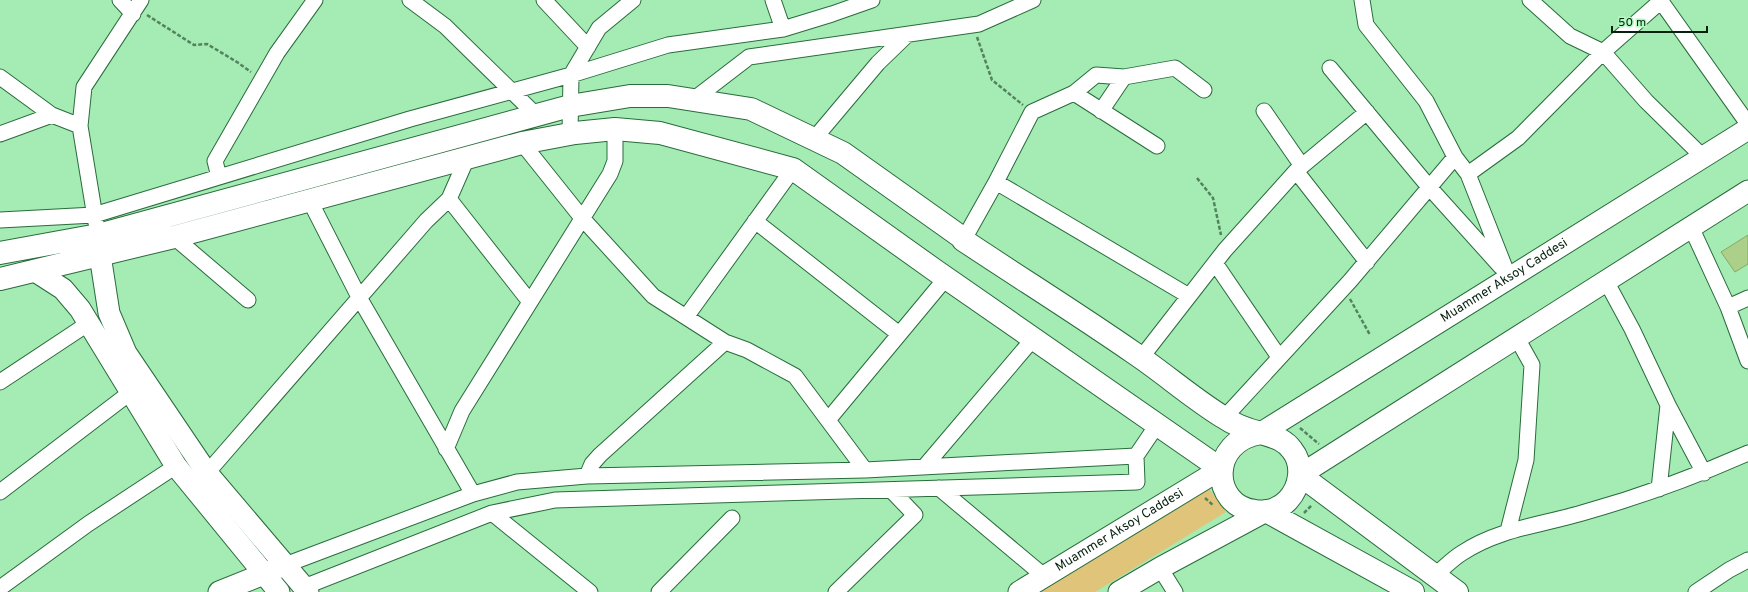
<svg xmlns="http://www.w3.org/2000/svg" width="1748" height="592" font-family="Overpass,sans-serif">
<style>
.green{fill:#dfc479}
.building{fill:#acd089;stroke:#87a964}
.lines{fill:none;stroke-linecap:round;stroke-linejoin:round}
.street-casing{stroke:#286c3c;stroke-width:17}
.secondary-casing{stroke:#286c3c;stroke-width:23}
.primary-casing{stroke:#286c3c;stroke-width:24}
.path{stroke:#53835e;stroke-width:2.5;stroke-dasharray:4 2;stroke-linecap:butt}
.street{stroke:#fff;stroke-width:15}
.secondary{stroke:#fff;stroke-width:21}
.primary{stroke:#fff;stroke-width:22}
.labels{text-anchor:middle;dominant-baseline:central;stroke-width:3;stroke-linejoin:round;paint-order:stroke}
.street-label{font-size:13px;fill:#06220e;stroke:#b2f8c1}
</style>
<rect width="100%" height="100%" fill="#a5ebb4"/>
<path class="green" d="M1207 486 1226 512 1095 592H1037Z"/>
<path class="building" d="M1748 235V264L1735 272 1721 252Z"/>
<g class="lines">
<defs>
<path id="street" d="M120 0 133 14
M410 0 445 26 536 115
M544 0 588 47
M773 0 783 29
M1362 0 1366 25 1426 101 1455 157
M1530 0 1570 36 1603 52 1646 101 1703 157
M1660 0 1748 124
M1330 68 1429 187 1501 267
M0 77 52 115 80 126 96 223
M1074 93 1096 75 1124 77 1175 68 1204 90
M693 100 749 57 979 24 1033 0
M1101 111 1124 77
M1264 111 1302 166
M80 126 84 87 141 0
M0 134 52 115
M570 134 571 75 668 45 783 29 832 14 872 0
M814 139 878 63 907 35
M522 143 582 218 653 296 725 342 747 350 795 376 865 470
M1296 171 1367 112
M1468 174 1518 138 1603 52 1662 0
M219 177 215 161 277 53 315 0
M996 182 1032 112 1074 93 1157 146
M449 199 530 302
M310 201 360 299 473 494
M0 220 94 215 410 119 571 75 599 28 633 0
M755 221 899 334
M1691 227 1728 307 1748 361
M174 237 248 300
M964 239 996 182 1189 296
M1215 263 1279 357
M1606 281 1632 329 1668 405 1659 489
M1728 307 1748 298
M686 317 793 169
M1141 358 1225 250 1296 171 1367 262
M0 382 89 323
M1668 405 1704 473
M1224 418 1350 281 1455 157 1468 174 1509 278
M828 420 946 278
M446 449 462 411 610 174 615 161V129
M925 466 1033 339
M207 473 426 221 449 199 467 158
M587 476 592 464 600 455 725 342
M939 488 1044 576
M0 492 131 392
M492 513 590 592
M1508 531 1526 460 1532 365 1517 338
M285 565 473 494 517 482 587 476 865 470 1136 456
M1160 568 1175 592
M1434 576C1443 569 1452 559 1462 553 1498 529 1541 525 1582 513 1639 497 1694 477 1748 453
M304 587 492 513 555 500 1137 482 1136 456 1157 425
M0 588 88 524 176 466
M659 592 732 518
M836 592 915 515 891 490
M1696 592 1729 570 1748 560"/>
<g id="secondary">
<path d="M100 255 109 313 126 353 207 473 308 592"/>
<path d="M35 271 63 289 80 309 176 466 279 592"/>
<path id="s1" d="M1261 433 1748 129"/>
<path d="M1300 475 1748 191"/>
<path d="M219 592 276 569"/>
<path id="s2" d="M1019 592 1221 469"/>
<path d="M1119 592 1160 568 1266 511"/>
</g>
<path id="primary" d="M0 253 98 235 570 106 630 96H668L751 109 843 153 964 239 963 240C1020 278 1078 314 1134 353 1164 373 1192 398 1223 417 1233 424 1249 430 1261 433 1274 437 1284 439 1292 450 1304 465 1300 487 1288 500 1280 509 1267 513 1255 511 1211 506 1208 441 1261 433
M0 279 174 237 522 143 575 133 615 129 660 133 793 169 936 271 1221 469
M1300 475 1457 592
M1266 511 1413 592"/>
</defs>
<use href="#street" class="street-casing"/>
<use href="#secondary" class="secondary-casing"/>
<use href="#primary" class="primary-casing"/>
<path class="path" d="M147 15 194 45 207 44 237 62 251 72
M977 37 992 80 1023 105
M1197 178 1213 198 1221 235
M1350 299 1370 335
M1300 428 1319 444
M1205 498 1214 506
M1304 513 1312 505"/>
<use href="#street" class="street"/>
<use href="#secondary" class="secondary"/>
<use href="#primary" class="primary"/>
</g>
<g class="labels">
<g class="street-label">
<text stroke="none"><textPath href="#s1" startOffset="287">Muammer Aksoy Caddesi</textPath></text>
<text stroke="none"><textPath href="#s2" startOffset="118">Muammer Aksoy Caddesi</textPath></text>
</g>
</g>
<path d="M1612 26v6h95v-6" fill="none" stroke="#06220e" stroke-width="2"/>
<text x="1618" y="26" font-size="12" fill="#06220e" stroke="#b2f8c1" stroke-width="3" paint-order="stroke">50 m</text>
</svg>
